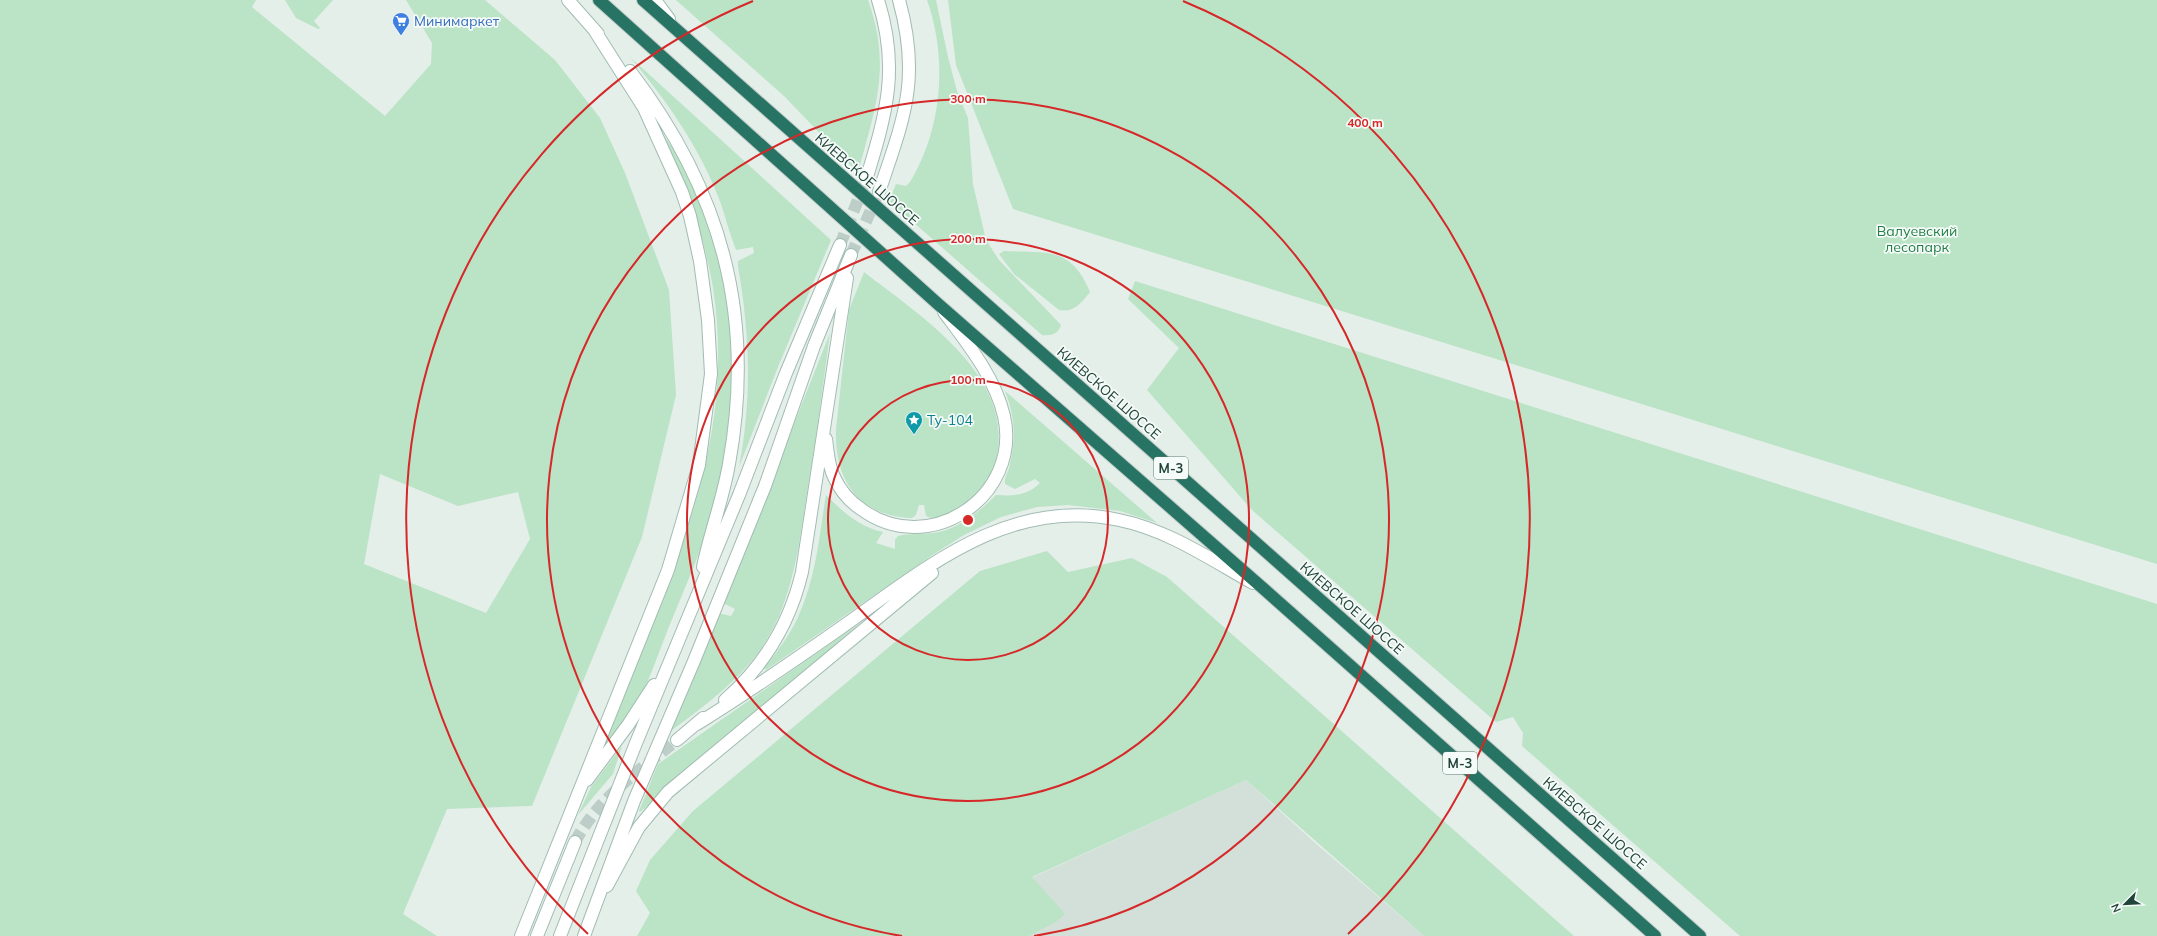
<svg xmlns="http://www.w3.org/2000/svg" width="2157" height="936" font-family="Mulish,sans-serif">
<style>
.built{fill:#d2e0d9}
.green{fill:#bbe3c5;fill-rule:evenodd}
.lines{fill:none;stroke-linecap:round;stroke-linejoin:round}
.secondary-tunnel{stroke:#bdcdc7;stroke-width:12;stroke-dasharray:12 6;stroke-linecap:butt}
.secondary-casing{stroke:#a1bcb2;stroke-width:14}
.highway-casing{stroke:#c1cbc8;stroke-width:14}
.secondary{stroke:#fff;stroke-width:12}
.highway{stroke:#287464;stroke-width:12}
.ring{fill:none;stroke:#d62828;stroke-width:2}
.labels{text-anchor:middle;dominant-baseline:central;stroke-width:3.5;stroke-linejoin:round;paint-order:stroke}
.shield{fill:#f5fbf8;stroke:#617b73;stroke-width:1}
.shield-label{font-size:13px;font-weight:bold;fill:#21443a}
.shop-label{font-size:14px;fill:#366cbe;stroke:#f5fbf8;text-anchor:start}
.street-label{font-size:14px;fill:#21443a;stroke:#f5fbf8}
.park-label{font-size:14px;fill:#258048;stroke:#f5fbf8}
.culture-label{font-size:14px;fill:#0d838f;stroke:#f5fbf8;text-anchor:start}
.centre{fill:#d62828;stroke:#f5fbf8;stroke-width:2}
.ring-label{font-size:12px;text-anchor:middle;font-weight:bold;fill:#d62828;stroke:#f5fbf8;stroke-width:3.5;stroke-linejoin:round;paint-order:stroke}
</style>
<rect width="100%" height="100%" fill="#e4efea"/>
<path class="built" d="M1246 780 1314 842 1424 936H867L946 917Z"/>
<path class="green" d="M0 0H256L252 7 385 116 431 64 432 43 406 0H485L555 60 600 118 625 173 669 290 676 395 642 537 532 806 447 809 403 914 437 936H0ZM380 474 458 506 518 492 530 539 486 613 364 564Z
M285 0H333L314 21 320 28 318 29 296 18Z
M676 0H868C892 67 875 108 858 173L784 96Z
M927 0H936L948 57 957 91 968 118 973 184 986 240 999 260 1061 325C1058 334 1052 336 1042 335L889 201 896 184 906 186 910 182C942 129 948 59 927 0Z
M948 0H2157V564L1013 209 956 65Z
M630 57 831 240 778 367 739 467C752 400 750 334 738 267V261L754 253 753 247 736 250C730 235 726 219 721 204 701 149 667 101 630 57Z
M664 136C686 164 699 198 710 232 739 319 739 413 716 502 706 539 690 576 675 612 662 642 652 675 637 705 627 724 610 741 598 759 615 714 633 670 651 625 696 515 732 410 713 288 704 234 686 185 664 136Z
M1004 251C1047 253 1071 246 1090 292 1081 303 1074 313 1059 310L1014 274 999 254Z
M864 272C918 314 1008 371 998 449 996 468 985 489 969 500 959 508 939 523 926 516L924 505H919L916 515 912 518C858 516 834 480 836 429L849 310Z
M1135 281 2157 604V936H1740L1522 746 1523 733 1513 717 1496 722 1252 510 1147 390 1179 348 1128 299Z
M830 333C823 386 816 439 807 492 799 544 793 602 762 647 738 682 704 706 671 731L718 613 731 616 735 609 723 603Z
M1005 391 1157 523 1120 511 1068 505 1037 507 1001 517 964 535 934 554 766 670 764 668C777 652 790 635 798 617 816 578 819 537 826 495 843 512 859 527 883 532L876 543 895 549V540L898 536C911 533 925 535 939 532 961 527 980 511 996 495 1013 496 1027 496 1040 483L1035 479 1015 489 1005 484C1004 476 1009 472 1010 464 1016 438 1015 416 1005 391Z
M1047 551 1068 572 1132 558 1167 577 1574 936H1424L1246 780 1032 877 1065 914 1057 921 1029 936H637L650 913 636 891 650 860 693 811 980 571Z
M860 623 640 812 639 811 658 764Z
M622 746 613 774 578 815 591 787Z"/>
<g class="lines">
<path class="secondary-tunnel" d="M840 245 866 180
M851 255 879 192
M575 842C598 798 640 770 677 740"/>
<defs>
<path id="secondary" d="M568 0 598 34
M655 0 669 19
M630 71C721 190 756 315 729 464 723 499 710 533 703 567
M866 180C886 114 900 69 878 0
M879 192C904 118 921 79 899 0
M826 439C828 452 828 465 834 477 840 490 849 501 861 509 928 559 1022 497 1004 416 995 377 967 343 944 312
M725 700C765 665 790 623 802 572L847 278
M697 724C747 693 795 660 842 627 926 568 1009 496 1119 520 1168 530 1210 559 1253 583
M677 740 703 718
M587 780 628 725 654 685
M607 886 639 827 668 792 932 573
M521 936 668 570 699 465 711 374 708 320 700 261 690 216 682 192 644 108 593 28
M537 936 575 842
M560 936 636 743 739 495 786 373 840 245
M584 936 634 801 694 661 765 486 814 346 851 255"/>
<path id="highway" d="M599 0 938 304 1265 590 1655 936
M643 0 1700 936"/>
</defs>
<use href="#secondary" class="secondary-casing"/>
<use href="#highway" class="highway-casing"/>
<use href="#secondary" class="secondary"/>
<use href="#highway" class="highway"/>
</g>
<g class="ring">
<circle cx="968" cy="520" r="140"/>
<circle cx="968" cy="520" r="281"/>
<path d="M902 936A421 421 0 1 1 1034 936"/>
<path d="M588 934A562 562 0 0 1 753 1M1183 1A562 562 0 0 1 1348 934"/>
</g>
<defs>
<symbol id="supermarket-pin" viewBox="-11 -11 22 30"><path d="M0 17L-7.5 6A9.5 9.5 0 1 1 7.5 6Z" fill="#3f7fe0" stroke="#f5fbf8"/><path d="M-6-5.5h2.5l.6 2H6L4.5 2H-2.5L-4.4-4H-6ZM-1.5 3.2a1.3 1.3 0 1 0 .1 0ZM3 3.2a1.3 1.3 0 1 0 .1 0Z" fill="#fff"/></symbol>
<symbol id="sight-pin" viewBox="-11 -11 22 30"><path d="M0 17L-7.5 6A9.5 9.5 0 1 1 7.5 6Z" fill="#0f9aa8" stroke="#f5fbf8"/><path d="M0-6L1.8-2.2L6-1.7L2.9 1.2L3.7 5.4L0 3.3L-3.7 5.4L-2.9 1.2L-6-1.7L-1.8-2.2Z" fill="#fff"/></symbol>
</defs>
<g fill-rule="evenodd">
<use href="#supermarket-pin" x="391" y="11" width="20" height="27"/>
<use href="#sight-pin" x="904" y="410" width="20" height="27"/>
</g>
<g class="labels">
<g class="shield">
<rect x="1154" y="457" width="34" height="22" rx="3"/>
<rect x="1443" y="752" width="34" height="22" rx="3"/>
</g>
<g class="shield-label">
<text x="1171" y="468">М-3</text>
<text x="1460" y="763">М-3</text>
</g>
<g class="shop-label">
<text x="414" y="21">Минимаркет</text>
</g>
<g class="street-label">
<text transform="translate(867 179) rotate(41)">КИЕВСКОЕ ШОССЕ</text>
<text transform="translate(1109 393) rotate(41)">КИЕВСКОЕ ШОССЕ</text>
<text transform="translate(1352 608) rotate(41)">КИЕВСКОЕ ШОССЕ</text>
<text transform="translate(1595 823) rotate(41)">КИЕВСКОЕ ШОССЕ</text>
</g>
<g class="park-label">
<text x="1917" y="231">Валуевский<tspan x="1917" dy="16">лесопарк</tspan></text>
</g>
<g class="culture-label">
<text x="927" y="420">Ту-104</text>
</g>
</g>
<circle cx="968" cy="520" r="6" class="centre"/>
<g class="ring-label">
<text x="968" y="103">300 m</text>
<text x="1365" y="127">400 m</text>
<text x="968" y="243">200 m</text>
<text x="968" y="384">100 m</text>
</g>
<g transform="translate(2125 904) rotate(246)" stroke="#f5fbf8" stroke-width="3" paint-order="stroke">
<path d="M0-3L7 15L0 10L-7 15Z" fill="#21443a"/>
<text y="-6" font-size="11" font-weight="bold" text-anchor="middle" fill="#21443a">N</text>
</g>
</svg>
